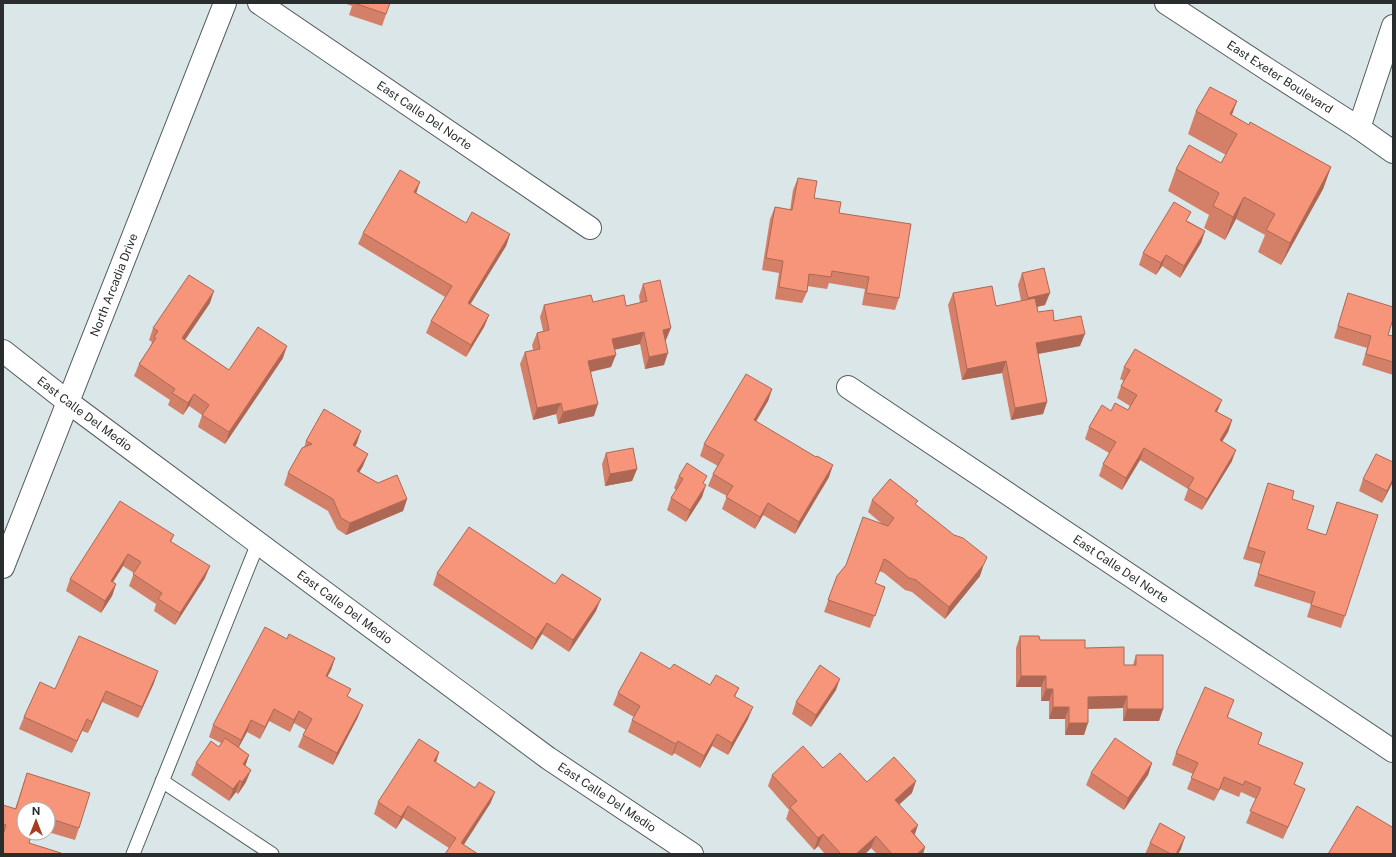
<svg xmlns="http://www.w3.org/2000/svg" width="1396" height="857" font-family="'Public Sans',sans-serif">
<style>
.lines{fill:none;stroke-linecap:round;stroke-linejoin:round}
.service-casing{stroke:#535c5e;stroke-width:15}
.minor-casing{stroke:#535c5e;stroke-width:24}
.tertiary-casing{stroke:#535c5e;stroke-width:24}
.service{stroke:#fff;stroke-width:13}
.minor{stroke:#fff;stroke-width:22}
.tertiary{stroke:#fff;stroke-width:22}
.wall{fill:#d48068}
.shaded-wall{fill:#ac6855}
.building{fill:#f69579;stroke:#ac6855}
.labels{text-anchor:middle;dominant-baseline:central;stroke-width:3;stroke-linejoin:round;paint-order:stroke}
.street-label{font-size:12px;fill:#292d2e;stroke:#fff}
</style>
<rect width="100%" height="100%" fill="#dbe6e8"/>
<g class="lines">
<defs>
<path id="service" d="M162 781 272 854
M133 854 258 543"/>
<g id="minor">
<path id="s1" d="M259 3 590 228"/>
<path id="s2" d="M1166 3 1270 71 1359 128 1393 152"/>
<path d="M1359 128 1393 26"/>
<path id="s3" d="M3 351 68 402 548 758 692 854"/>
<path id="s4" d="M848 387 1393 751"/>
</g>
<g id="tertiary">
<path id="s5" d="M3 567 225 3"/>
</g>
</defs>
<use href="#service" class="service-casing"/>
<use href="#minor" class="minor-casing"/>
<use href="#tertiary" class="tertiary-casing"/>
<use href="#service" class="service"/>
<use href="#minor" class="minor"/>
<use href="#tertiary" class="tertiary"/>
</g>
<path class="wall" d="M344 3H390L382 26 349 15 352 6Z
M1237 101 1232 115 1249 125 1331 167 1323 189 1281 265 1258 252 1265 235 1236 219 1225 240 1204 228 1209 215 1168 191 1176 169 1221 163 1226 155 1188 134 1196 111Z
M798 178 814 198 839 213 899 298 895 310 862 305 865 289 829 283 827 289 807 286V292L802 303 775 299 779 273 762 270 770 219 775 207 790 210 793 190Z
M416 193 466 223 510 234 506 246 470 304 489 315 484 327 466 357 426 333 431 321 445 297 358 244 363 233Z
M1188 221 1205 231 1201 243 1180 278 1162 266 1156 275 1139 265 1143 253Z
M1022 273 1045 305 1036 307 1038 312 1054 321 1080 346 1038 354 1047 402 1043 414 1011 420 1002 373 962 380 948 305 953 293 996 306 1021 301 1018 285Z
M643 284 666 340H665L664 365 645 369 640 344 614 350 611 367 591 372 594 416 558 424 556 414 533 420 520 364 525 352 533 350 532 345 537 333 543 331 540 317 544 305 593 302 626 306 640 303 639 296Z
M1348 293 1388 335 1393 336V375L1362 365 1367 348 1334 338Z
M210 303 185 340 229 370 283 358 225 444 198 427 202 415 189 406 183 415 168 405 170 400 134 376 139 364 150 347 152 342 149 340 153 328Z
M1124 367 1217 412 1232 420 1228 432 1222 441 1232 461 1202 510 1184 500 1188 489 1140 460 1122 490 1099 476 1103 464 1109 453 1085 439 1089 427 1111 411 1128 410 1130 406 1117 398 1121 386 1124 381 1120 379Z
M772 389 768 401 756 422 829 477 795 534 763 515 755 529 722 509 727 496 708 486 713 474 718 466 700 456 704 444Z
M306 441 357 443 355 447 363 466 359 472 407 499 403 511 346 535 337 529 328 511 284 485 288 473 304 448Z
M606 453 637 469 632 481 605 486 602 464Z
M679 476 704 484 702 497 686 522 667 510 671 498 676 490 674 488Z
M1363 479 1393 482 1382 503 1359 491Z
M1268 483 1292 499 1307 529 1326 535 1337 502 1345 616 1341 628 1307 617 1311 604 1254 586 1261 564 1243 559Z
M872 500 916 505 980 576 945 619 912 592 905 590 884 573 879 571 875 583 885 587 870 628 824 612 837 576 881 523 868 512Z
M174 535 171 542 205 578 175 625 154 611 156 604 129 586 134 573 123 566 113 582 116 584 112 596 101 613 66 591 70 579Z
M437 573 596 611 569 652 542 634 532 650 433 585Z
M1020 636 1040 640 1085 648 1124 665H1133L1136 655 1163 709 1159 721H1123V708L1088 709 1084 735H1065V719H1049V701H1041V687H1016V648Z
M287 639 335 658 331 670 327 676 348 697 358 717 333 765 298 747 303 735 306 730 294 723 290 732 269 721 260 739 247 732 239 747 249 755 245 766 246 782 238 794 236 792 229 801 191 775 196 763 219 747 221 743 209 737 213 725Z
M670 669 710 685 739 688 735 697 748 719 728 755 712 746 700 768 674 753 672 756 628 732 632 720 634 717 613 705 618 693Z
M154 683 138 718 102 702 88 733 82 731 72 753 19 729 24 717 55 689Z
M836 690 811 727 792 714 796 702Z
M1230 712 1227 718 1262 733 1258 744 1298 775 1294 784 1305 789 1300 801 1283 839 1246 823 1256 799 1241 792 1239 797 1220 789 1214 801 1187 789 1193 774 1172 765 1176 753Z
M439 752 436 763 475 788 495 792 490 804 449 848 403 818 396 829 374 814 378 802Z
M1152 763 1148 775 1124 810 1086 785 1091 773Z
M823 768 867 782 912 793 899 804 915 835 925 847 923 854H877L871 848 865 854H825L818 846 814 850 786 819 789 810 768 786 772 775Z
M27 773 79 828 75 840 48 832V809H24L29 843 3 854V805L15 809Z
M1150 843 1181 849 1178 854H1145Z"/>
<path class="shaded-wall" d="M1237 101 1228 124 1230 114Z
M1331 167 1323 189 1281 265 1290 243Z
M420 182 416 194 414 192Z
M1244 197 1236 219 1225 240 1233 217Z
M1205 231 1201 243 1180 278 1184 266Z
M510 234 506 246 464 315 468 303Z
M1166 255 1162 266 1156 275 1161 263Z
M214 291 210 303 178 350 182 338Z
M1050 293 1045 305 1024 310 1028 298Z
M489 315 484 327 466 357 471 345Z
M671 328 666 340 658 342 663 330Z
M644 332 640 344 608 351 612 339Z
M1085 334 1080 346 1032 355 1036 343Z
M287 346 283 358 225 444 229 432Z
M668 353 664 365 645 369 649 357Z
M616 355 611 367 584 373 588 361Z
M1006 361 1002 373 962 380 967 369Z
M772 389 768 401 749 432 754 420Z
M194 394 189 406 183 415 188 403Z
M1222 400 1217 412 1215 411Z
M1047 402 1043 414 1011 420 1015 408Z
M561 403 556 414 533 420 537 408Z
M598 404 594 416 558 424 563 412Z
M1232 420 1228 432 1216 452 1220 440Z
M361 431 357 443 348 457 353 445Z
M1144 448 1140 460 1122 490 1126 478Z
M1236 450 1232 461 1202 510 1207 499Z
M368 454 363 466 353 483 357 471Z
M833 465 829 477 795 534 799 522Z
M637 469 632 481 605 486 610 474Z
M1393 479V482L1382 503 1387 491Z
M706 485 702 497 686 522 690 510Z
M407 499 403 511 346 535 350 523Z
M768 503 763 515 755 529 760 517Z
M128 554 123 566 106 593 111 581Z
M984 564 980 576 945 619 949 607Z
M210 566 205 578 175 625 180 613Z
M116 584 112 596 101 613 105 601Z
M601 599 596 611 569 652 573 640Z
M547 623 542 634 532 650 536 639Z
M335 658 331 670 322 687 326 676Z
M158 671 154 683 138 718 142 707Z
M1021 676H1046L1041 687H1016Z
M840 679 836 690 811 727 816 715Z
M1046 689H1053L1049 701H1041Z
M106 691 102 702 88 733 92 722Z
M1127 696 1123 708 1084 709 1088 697Z
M363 705 358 717 333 765 337 753Z
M753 707 748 719 728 755 732 743Z
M1053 707H1069L1065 719H1049Z
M274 709 269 721 260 739 265 727Z
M1127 709H1163L1159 721H1123Z
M299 711 294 723 290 732 294 720Z
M87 719 82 731 72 753 77 741Z
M251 720 247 732 236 752 241 740Z
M1069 723H1088L1084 735H1065Z
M717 734 712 746 700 768 704 756Z
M678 741 674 753 672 756 676 744Z
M439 752 435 764 434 761Z
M249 755 245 767 243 764Z
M1152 763 1148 775 1124 810 1128 798Z
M251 770 246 782 238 794 242 782Z
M1224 777 1220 789 1214 801 1219 790Z
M240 780 236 792 229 801 233 789Z
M916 781 912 793 891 812 895 800Z
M1305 789 1300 801 1283 839 1288 827Z
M495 792 490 804 458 854 461 843Z
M408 806 403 818 396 829 401 817Z
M918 825 914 837 911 831Z
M823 834 818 846 814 850 818 838Z
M876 836 871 848 865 854H856Z
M1185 837 1181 849 1178 854H1176Z
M925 847 923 854H917Z"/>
<path class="building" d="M354 3H390L386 14Z
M1210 87 1237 101 1230 114 1249 125 1250 122 1331 167 1290 243 1266 230 1275 214 1244 197 1233 217 1213 206 1219 193 1176 169 1189 145 1221 163 1237 134 1196 111Z
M400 170 420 182 414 192 466 223 472 212 510 234 468 303 489 315 471 345 431 321 452 286 363 233Z
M798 178 817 181 814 198 841 202 839 213 911 224 899 298 866 293 869 277 832 271 831 277 809 274 807 292 779 287 783 261 766 258 775 207 792 210Z
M1174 202 1191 212 1186 221 1205 231 1184 266 1166 255 1161 263 1143 253Z
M1044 268 1050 293 1028 298 1022 273Z
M189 275 214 291 182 338 229 370 258 327 287 346 229 432 202 415 209 405 194 394 188 403 172 393 175 389 139 364 156 338 154 337 158 331 153 328Z
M660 280 671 328 663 330 668 353 649 357 644 332 612 339 616 355 588 361 598 404 563 412 561 403 537 408 525 352 540 349 537 333 549 330 544 305 591 295 593 302 624 295 626 306 647 301 643 284Z
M992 286 996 306 1035 298 1038 312 1053 310 1054 321 1081 316 1085 334 1036 343 1047 402 1015 408 1006 361 967 369 953 293Z
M1348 293 1393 307V319L1388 335 1393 336V362L1366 354 1371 336 1338 326Z
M1135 349 1222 400 1215 411 1232 420 1220 440 1236 450 1207 499 1188 488 1194 478 1144 448 1126 478 1103 464 1116 442 1089 427 1102 405 1111 411 1115 403 1128 410 1137 395 1121 386 1130 370 1124 367Z
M746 374 772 389 754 420 816 457 817 456 833 465 799 522 768 503 760 517 726 497 733 486 713 474 724 455 704 444Z
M324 409 361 431 353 445 368 454 357 471 378 483 397 475 407 499 350 523 341 518 333 499 288 473 302 448 312 444 306 441Z
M633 448 637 469 610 474 606 453Z
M1376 454 1393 462V479L1387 491 1363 479Z
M687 463 707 476 703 483 706 485 690 510 671 498 683 479 679 476Z
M890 479 918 501 915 504 954 535 963 538 987 557 984 564 949 607 916 580 909 578 888 561 884 559 875 583 885 587 875 616 828 600 837 576 846 565 863 517 888 526 894 518 872 500Z
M1268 483 1294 491 1292 499 1314 506 1307 529 1326 535 1337 502 1378 515 1345 616 1311 605 1315 592 1258 574 1265 552 1248 547Z
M120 501 174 535 170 541 210 566 180 613 158 599 162 593 133 574 141 562 128 554 111 581 116 584 105 601 70 579Z
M469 527 555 584 562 574 601 599 573 640 547 623 536 639 437 573Z
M265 627 287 639 289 634 335 658 326 676 351 689 347 696 363 705 337 753 303 735 312 719 299 711 294 720 274 709 265 727 251 720 241 740 213 725Z
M79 636 158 671 142 707 106 691 92 722 87 719 77 741 24 717 40 682 55 689Z
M1020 636H1039L1040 640H1085V648L1124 647V665H1136V655H1163V709H1127V696L1088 697V723H1069V707H1053V689H1046V676H1021Z
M641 652 670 669 674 664 710 685 716 675 739 688 734 696 753 707 732 743 717 734 704 756 678 741 676 744 632 720 640 706 618 693Z
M820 665 840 679 816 715 796 702Z
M1205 687 1234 700 1227 717 1262 733 1258 744 1303 763 1294 784 1305 789 1288 827 1250 811 1261 788 1245 781 1243 785 1224 777 1219 790 1191 778 1198 763 1176 753Z
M225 738 249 755 243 764 251 770 242 782 240 780 233 789 196 763 211 741 219 747Z
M1115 738 1152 763 1128 798 1091 773Z
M419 739 439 752 434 761 475 788 479 782 495 792 461 843 478 854H445L456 838 408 806 401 817 378 802Z
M803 746 823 768 840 753 867 782 894 757 916 781 895 800 918 825 911 831 925 847 917 854H892L876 836 856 854H841L823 834 818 838 790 807 797 801 772 775Z
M27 773 90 793 79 828 48 818V809H24V833H32L29 843 61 853V854H3V835L6 825 3 824V805L16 809Z
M1357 806 1392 827 1393 825V854H1328Z
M1160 823 1185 837 1176 854H1171L1150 843Z"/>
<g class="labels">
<g class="street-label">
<text stroke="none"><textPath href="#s2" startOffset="136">East Exeter Boulevard</textPath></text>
<text stroke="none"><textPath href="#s1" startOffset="200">East Calle Del Norte</textPath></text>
<text stroke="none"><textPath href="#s5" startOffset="303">North Arcadia Drive</textPath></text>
<text stroke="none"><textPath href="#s3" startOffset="103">East Calle Del Medio</textPath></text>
<text stroke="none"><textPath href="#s4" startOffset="328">East Calle Del Norte</textPath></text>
<text stroke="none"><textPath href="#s3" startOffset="427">East Calle Del Medio</textPath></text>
<text stroke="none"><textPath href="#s3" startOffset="751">East Calle Del Medio</textPath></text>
</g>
</g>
<rect width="1396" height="857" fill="none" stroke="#292d2e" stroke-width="8"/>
<g transform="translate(36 821)"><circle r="19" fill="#ffffff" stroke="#a9abab"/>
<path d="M0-3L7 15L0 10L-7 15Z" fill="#a53d1e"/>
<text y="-6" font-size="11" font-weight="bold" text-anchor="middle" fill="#292d2e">N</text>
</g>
</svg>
